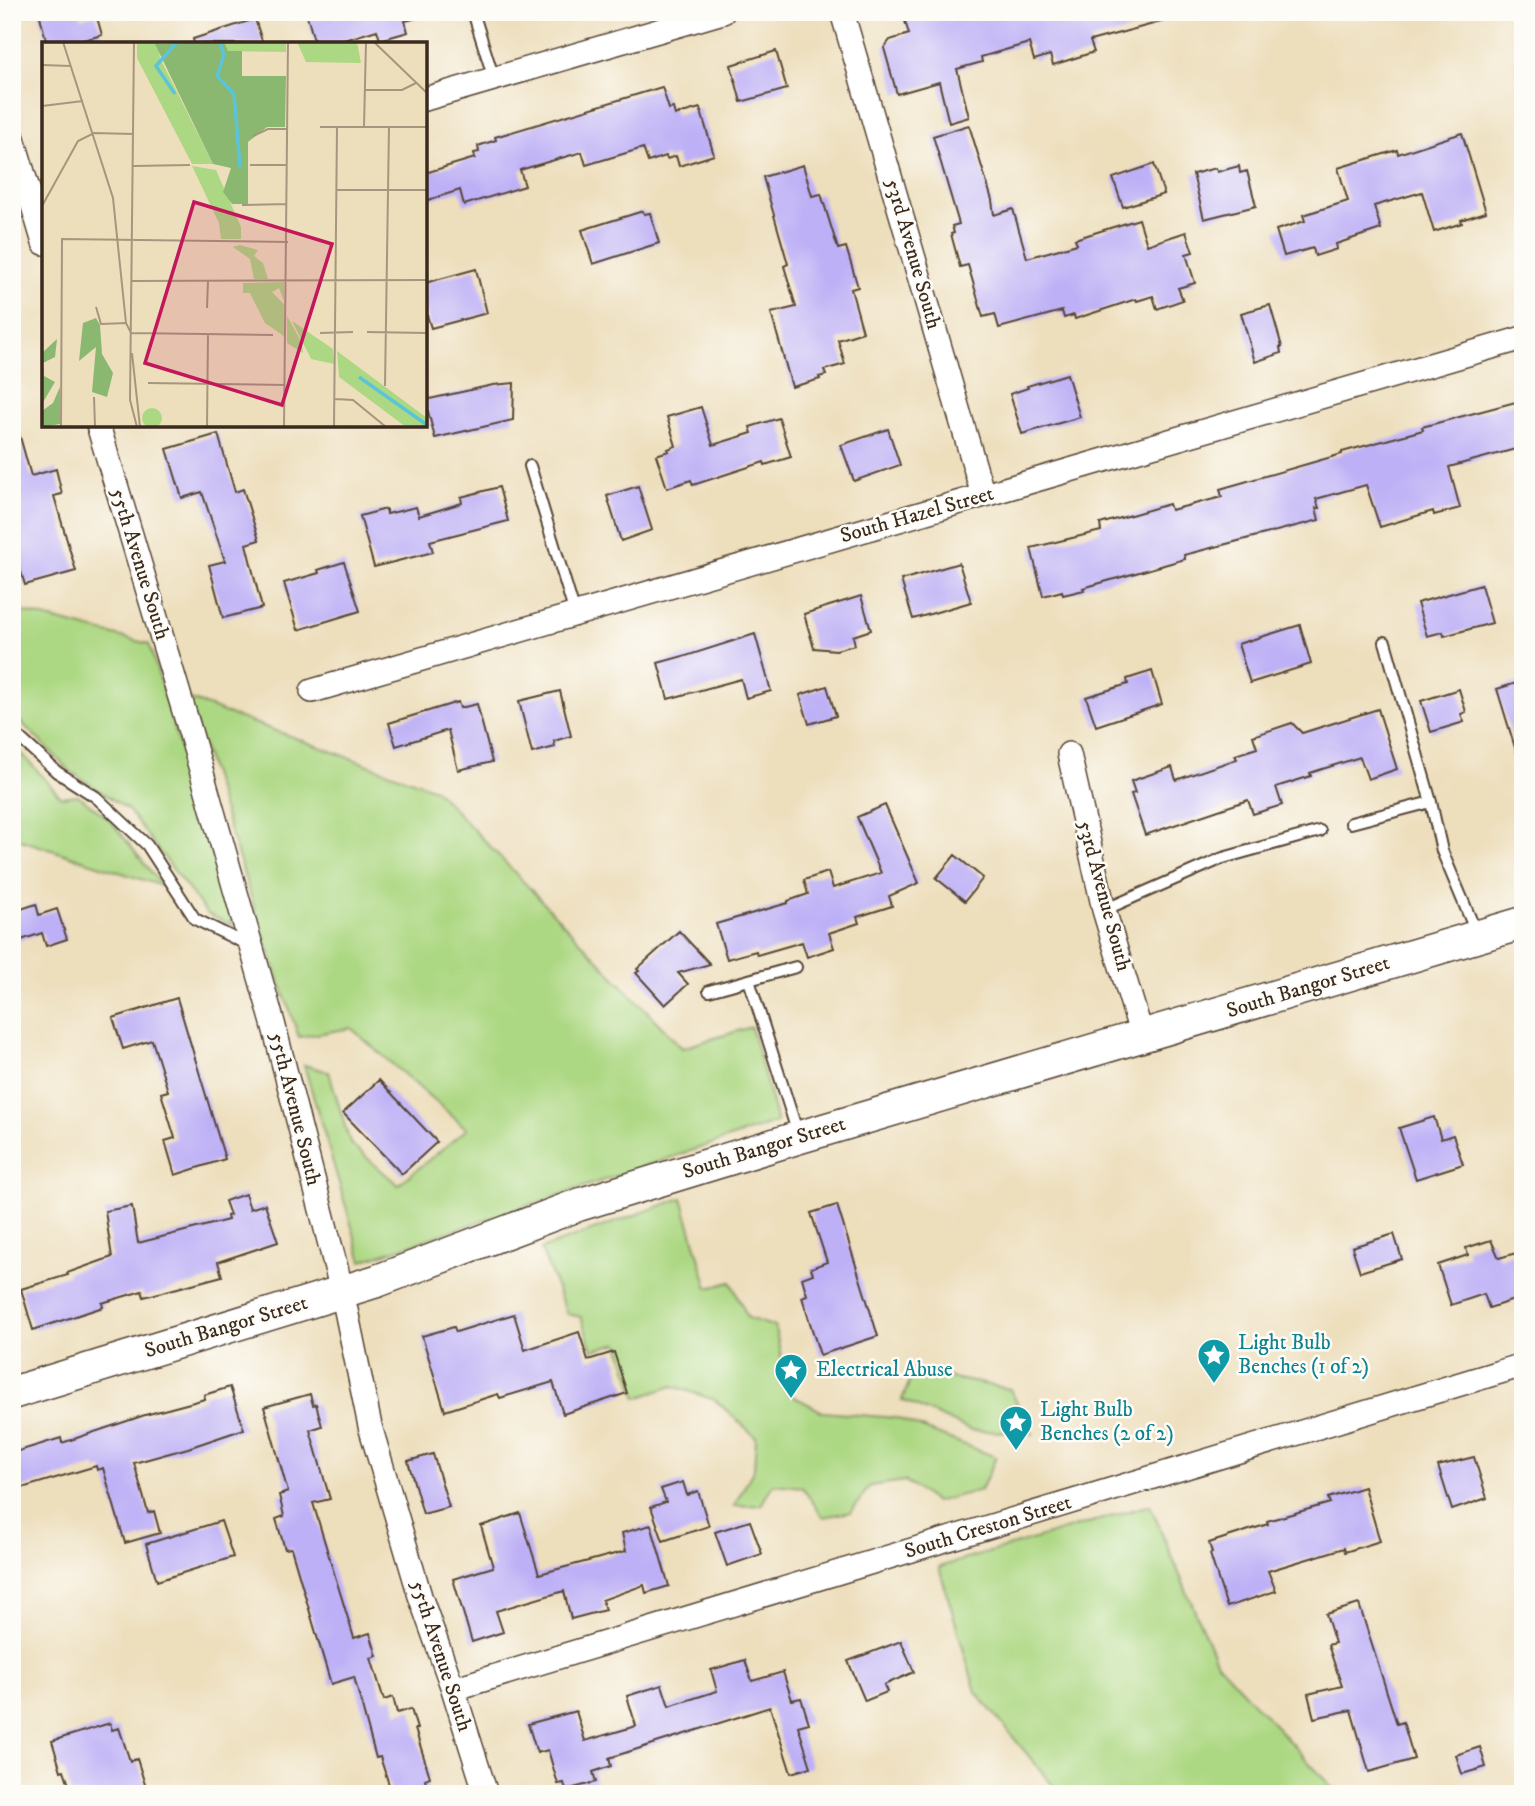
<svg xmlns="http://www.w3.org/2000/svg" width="1535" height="1806" font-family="'IM FELL DW Pica',serif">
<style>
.green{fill:#add883;stroke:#748150;stroke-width:2}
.building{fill:#beb0f6}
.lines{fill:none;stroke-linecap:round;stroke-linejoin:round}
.lane-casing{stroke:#564536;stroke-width:14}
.street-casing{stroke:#564536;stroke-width:26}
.secondary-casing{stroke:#564536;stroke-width:35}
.lane{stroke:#fff;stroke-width:10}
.street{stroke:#fff;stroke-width:23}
.secondary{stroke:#fff;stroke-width:32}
.labels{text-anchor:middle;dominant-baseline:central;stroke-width:5;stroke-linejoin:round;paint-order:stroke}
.street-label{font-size:21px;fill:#3b2a1e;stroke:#fdfcf7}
.culture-label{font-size:21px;fill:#0d838f;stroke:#fdfcf7;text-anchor:start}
.inset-river{fill:none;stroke:#5bc4d7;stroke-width:3.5}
.inset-road{fill:none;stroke:#a6967d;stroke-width:2}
.view{fill:#c2185b;fill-opacity:0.15;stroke:#c2185b;stroke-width:3.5}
.inset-edge{fill:none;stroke:#3b2a1e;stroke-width:3.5}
</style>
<rect width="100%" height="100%" fill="#fdfcf7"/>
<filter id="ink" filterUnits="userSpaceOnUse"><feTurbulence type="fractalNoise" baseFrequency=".0143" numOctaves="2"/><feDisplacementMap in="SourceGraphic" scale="14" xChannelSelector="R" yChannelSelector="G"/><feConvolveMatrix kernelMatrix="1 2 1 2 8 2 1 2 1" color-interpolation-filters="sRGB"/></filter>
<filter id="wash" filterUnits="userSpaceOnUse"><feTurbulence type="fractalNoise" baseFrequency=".00686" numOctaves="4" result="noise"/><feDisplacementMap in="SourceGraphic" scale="28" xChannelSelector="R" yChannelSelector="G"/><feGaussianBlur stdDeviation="1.57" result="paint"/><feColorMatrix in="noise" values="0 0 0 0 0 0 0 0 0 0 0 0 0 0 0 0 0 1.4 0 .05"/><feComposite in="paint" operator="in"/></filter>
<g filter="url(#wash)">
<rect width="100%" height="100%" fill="#eddebc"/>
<path class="green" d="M12 609 149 644 233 925 207 914 128 810 69 770 12 713Z
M188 699 435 789 682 1048 751 1027 777 1122 362 1261 304 1065 329 1072 350 1143 398 1185 467 1129 351 1028 299 1037 260 925Z
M12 743 61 797 78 795 110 820 162 886 12 837Z
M682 1198 708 1288 731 1282 748 1318 775 1327 789 1394 823 1412 896 1418 996 1457 981 1490 935 1502 905 1481 870 1486 851 1512 823 1517 802 1487 773 1484 761 1505 734 1506 754 1469 756 1437 715 1400 673 1386 637 1398 619 1343 592 1350 581 1317 567 1314 541 1249Z
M914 1371 1010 1389 1033 1434 970 1430 902 1400Z
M1150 1505 1217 1663 1338 1794H1060L976 1692 939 1567Z"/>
<g id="blocks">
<path class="building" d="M39 12H80L81 18 96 14 102 35 69 44H47Z
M306 12H416L417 18 405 21 408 32 380 40 377 30 331 44H315Z
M922 12H1171L1172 19 1090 41 1094 52 1053 65 1050 55 1034 60 1029 43 981 57 982 62 957 69 969 117 949 123 939 82 897 94 884 48 890 40 909 34 904 18Z
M255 19 263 44H194L193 39Z
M776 51 787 89 741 102 731 65Z
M662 87 669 109 673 108 675 115 700 108 714 155 679 166 676 156 667 159 666 156 648 162 643 148 586 165 582 152 520 170 525 186 464 205 460 190 425 201V173L475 158 474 153 479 152 478 146 496 140 495 137Z
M969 125 992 200 994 215 1013 209 1027 258 1077 244 1075 239 1139 219 1147 245 1186 232 1193 252 1186 254 1195 283 1178 288 1183 300 1157 309 1153 296 1137 301 1136 299 1075 319 1074 315 1064 318 1062 311 999 328 995 314 983 317 968 265 960 267 951 234 954 233 952 226 959 224 933 136Z
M1462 133 1486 212 1461 220 1462 223 1434 232 1422 192 1374 206 1381 229 1336 244 1337 249 1315 256 1313 248 1284 256 1276 230 1305 221 1303 215 1348 201 1338 168 1397 150 1398 154Z
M1154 164 1164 194 1123 207 1113 178Z
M803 165 812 196 821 194 838 249 846 247 858 287 851 289 863 332 838 340 845 364 824 370 826 375 819 377 820 379 792 387 771 313 796 307 784 266 788 264 763 177Z
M1239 166 1240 173 1247 171 1256 206 1204 219 1193 174 1216 168 1217 172Z
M643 211 644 214 650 213 659 243 593 264 582 230Z
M476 269 487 313 431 328 425 309V283Z
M1270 305 1282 347H1280L1281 353 1255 362 1241 313Z
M1067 374 1080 417 1022 434 1010 394 1028 388 1027 386Z
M514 383 513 420 435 438 425 400 493 385Z
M1523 400V447L1449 467 1460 508 1434 515 1433 511 1380 527 1366 485 1316 499 1319 508H1316L1319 520 1184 555 1185 559 1083 588 1084 590 1063 595 1062 591 1043 596 1031 548 1101 531 1100 524 1169 504 1171 510 1222 497 1220 489 1342 454V452L1423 430 1422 427Z
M701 407 713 445 752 433 750 427 779 418 791 457 765 465 764 462 693 485 691 480 667 488 656 455 669 451 668 449 676 446 667 417Z
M888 429 900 465 854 481 841 445Z
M19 433 31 476 56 469 62 494 54 496 76 571 25 585 12 542V434Z
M218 434 235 492 243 489 259 540 246 544 262 608 223 618 209 565 225 561 202 492 182 498 167 449Z
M638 486 652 530 621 541 607 496Z
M499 487 508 521 430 541 433 552 374 567 360 516 386 509 387 514 416 507 419 516 462 503 461 497Z
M344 562 360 611 298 630 284 583 319 573 318 570Z
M959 563 971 602 913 619 901 580Z
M1481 585 1492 623 1444 636 1443 632 1427 636 1417 603Z
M861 596 871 630 853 636 855 645 836 650 814 648 804 614Z
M1300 625 1311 664 1250 683 1238 644Z
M755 634 771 691 746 698 741 679 668 699 658 663 683 656V657Z
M1152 671 1162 704 1096 726 1086 697 1128 684 1127 679Z
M1523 681V753L1517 754 1497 689Z
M827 686 836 716 809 724 800 695Z
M1459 689 1466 712 1461 714 1464 722 1431 732 1421 701Z
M560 691 571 736 554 741 555 747 532 753 519 701Z
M458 702 460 708 477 704 492 762 458 770 448 730 396 746 389 723Z
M1378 709 1397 769 1368 779 1360 757 1310 773 1311 776 1276 787 1282 805 1253 814 1248 800 1145 835 1131 794 1135 793 1131 781 1172 767 1176 780 1237 759 1235 755 1257 748 1253 736 1292 723 1302 733Z
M885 805 919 883 889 896 892 906 857 917 859 923 829 933 834 948 807 957 802 942 757 955 756 951 727 959 716 924 788 903V901L808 894 804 880 828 872 833 888 881 873 857 817Z
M955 855 983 878 965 901 936 878Z
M36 904 39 915 57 909 67 939 46 946 42 933 12 943V912Z
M679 931 710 964 678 973 688 984 665 1005 636 973 639 971 637 969Z
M177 998 225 1159 175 1175 165 1141 175 1138 161 1093 168 1091 152 1040 123 1049 113 1018Z
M379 1080 437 1142 402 1174 343 1113Z
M1434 1117 1441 1139 1453 1135 1463 1164 1416 1179 1399 1128Z
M245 1194 250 1209 265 1204 278 1242 218 1262 222 1276 144 1297 142 1291 102 1303 103 1307 33 1330 21 1289 68 1275 67 1273 112 1257 105 1211 132 1206 138 1243 228 1220 227 1216 230 1215 225 1201Z
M837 1205 878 1336 820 1355 802 1297 807 1295 802 1278 813 1274 811 1268 827 1262 811 1213Z
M1394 1234 1402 1259 1360 1272 1352 1247Z
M1491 1240 1499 1258 1523 1251V1297L1489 1308 1484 1294 1451 1305 1438 1265 1468 1255 1466 1248Z
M514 1314 525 1350 579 1332 588 1360 614 1352 627 1393 563 1414 553 1382 500 1398 498 1394 445 1411 422 1336 454 1327 456 1332Z
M230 1387 244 1429 188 1448 134 1463 148 1513 154 1511 160 1533 125 1543 103 1468 97 1470 96 1466 12 1491V1453L61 1438 62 1443 145 1415 205 1399 204 1395Z
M310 1394 313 1405 316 1404 322 1426 310 1430 330 1499 313 1503 331 1563 354 1638 370 1633 377 1656 371 1658 384 1700 393 1697 397 1713 411 1709 417 1729H415L430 1777 425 1779 429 1794H392L380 1757 376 1758 354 1677 331 1684 291 1548 285 1549 276 1519 284 1516 279 1495 288 1492 264 1407Z
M433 1454 449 1507 423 1514 408 1461Z
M1474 1457 1487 1498 1452 1510 1438 1466Z
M683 1482 687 1495 698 1491 709 1526 663 1541 651 1507 666 1502 661 1489Z
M1364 1487 1380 1541 1345 1552 1344 1548 1268 1571 1276 1591 1227 1607 1210 1554 1212 1553 1209 1543 1268 1524 1267 1521 1330 1503 1328 1498Z
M520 1513 539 1574 626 1551 622 1533 651 1525 669 1586 646 1593 644 1585 602 1600 605 1610 571 1619 564 1591 496 1611 503 1632 472 1642 453 1579 493 1567 481 1526Z
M221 1521 233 1557 157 1581 146 1544Z
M750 1521 762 1554 727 1566 715 1532Z
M1359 1604 1397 1724 1403 1722 1414 1759 1369 1772 1351 1710 1314 1718 1308 1694 1342 1686 1328 1645 1335 1643 1326 1614Z
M901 1641 914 1672 884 1685 887 1692 865 1701 848 1661Z
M745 1660 752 1681 783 1672 792 1700 801 1698 809 1723 798 1726 811 1767 791 1773 770 1707 609 1758 611 1766 593 1772 596 1782 566 1790 564 1783 558 1784 548 1750 537 1753 528 1724 576 1711 585 1741 636 1726 627 1696 662 1685 669 1706 717 1691 711 1670Z
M110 1723 112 1730 119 1728 130 1761 137 1759 148 1794H72L64 1770 61 1771 52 1741Z
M1480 1747 1486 1767 1462 1774 1456 1755Z"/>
</g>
</g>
<g filter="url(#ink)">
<use href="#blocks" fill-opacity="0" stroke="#564536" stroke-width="2"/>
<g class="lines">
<defs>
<path id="lane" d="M473 12 494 79
M530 466 575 614
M1385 642 1431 802 1442 851 1476 932
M12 731 57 772 96 797 147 845 195 919 250 946
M1351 823 1431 802
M1104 910 1223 858 1320 831
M749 980 798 1134
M709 991 796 967"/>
<path id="street" d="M842 12 983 495
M425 99 723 12
M12 135 44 243
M98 425 190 731 273 1023 342 1291 370 1426 420 1596 453 1689 486 1794
M312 691 1523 338
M1069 754 1104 910 1142 1036
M453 1689 1523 1365"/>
<path id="secondary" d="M12 1393 377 1281 578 1205 800 1137 1523 923"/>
</defs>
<use href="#lane" class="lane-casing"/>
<use href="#street" class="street-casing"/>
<use href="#secondary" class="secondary-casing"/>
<use href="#lane" class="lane"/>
<use href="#street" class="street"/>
<use href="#secondary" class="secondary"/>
</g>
</g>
<defs>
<symbol id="sight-pin" viewBox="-11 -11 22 30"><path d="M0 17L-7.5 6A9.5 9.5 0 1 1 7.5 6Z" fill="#0f9aa8" stroke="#fdfcf7"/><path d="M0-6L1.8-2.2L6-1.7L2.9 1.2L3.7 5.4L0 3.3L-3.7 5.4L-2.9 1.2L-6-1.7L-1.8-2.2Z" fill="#fff"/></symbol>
</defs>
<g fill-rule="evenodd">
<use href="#sight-pin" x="1195" y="1336" width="38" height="52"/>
<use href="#sight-pin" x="772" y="1351" width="38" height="52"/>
<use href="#sight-pin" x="997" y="1403" width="38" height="52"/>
</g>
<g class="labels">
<g class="street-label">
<text transform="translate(913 254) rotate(74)">53rd Avenue South</text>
<text transform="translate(917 515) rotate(-16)">South Hazel Street</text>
<text transform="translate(140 564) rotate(73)">55th Avenue South</text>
<text transform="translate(1104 896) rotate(75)">53rd Avenue South</text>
<text transform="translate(1308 987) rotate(-17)">South Bangor Street</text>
<text transform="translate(295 1109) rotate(76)">55th Avenue South</text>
<text transform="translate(764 1148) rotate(-17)">South Bangor Street</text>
<text transform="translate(226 1327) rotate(-17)">South Bangor Street</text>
<text transform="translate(988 1527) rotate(-17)">South Creston Street</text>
<text transform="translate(441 1656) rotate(72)">55th Avenue South</text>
</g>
<g class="culture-label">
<text x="1238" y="1343">Light Bulb<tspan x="1238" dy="24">Benches (1 of 2)</tspan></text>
<text x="816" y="1370">Electrical Abuse</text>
<text x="1040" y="1410">Light Bulb<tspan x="1040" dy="24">Benches (2 of 2)</tspan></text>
</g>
</g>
<g transform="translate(42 42)">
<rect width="385" height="385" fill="#eddebc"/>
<path d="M95 0H116L118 16 171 122H150L95 16ZM182 0H244V10L185 9ZM255 0H315L319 21 264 20ZM150 124 174 128 199 185V197H179L177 181ZM198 203 216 208 212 214 221 221 226 237H212L208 217 191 205ZM242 240V259L237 246 230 250 242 262 243 295 223 281 208 251H201V241ZM245 274 260 301 261 311 245 301ZM250 279 291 307 292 322 269 317ZM295 309 385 376V385H364L297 335ZM100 376a10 10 0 1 1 20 0a10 10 0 1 1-20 0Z" fill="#add883"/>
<path d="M182 0 186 9H200V34H244L243 85H225L206 100V162H190L181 150 189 126 171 122 113 2ZM54 276 58 283 60 312 71 331 65 355 50 350 54 305 37 319 41 281ZM15 297 13 315 1 321 2 334 13 340 0 362V311ZM18 345V382L0 385V369L11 361Z" fill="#8ab871"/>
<path class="inset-river" d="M178 0 182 13 175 34 192 52 198 125M133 52 114 24 135 0M317 335 385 383"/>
<path class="inset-road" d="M21 0 71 156 84 281 89 291M92 0 88 358 95 385M332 0 385 51M0 23 29 24M323 48H360L374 41M0 64 41 59M278 85H385M322 85 324 0M211 94 226 87H245M208 123H245M91 124 148 123M295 148H385M200 163 245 162M0 164 36 99 52 91 92 92M90 239 385 238M54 265 59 282 85 281M165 266 166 239M325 290 385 291M89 291 231 293M278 291 311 290M90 311 98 385M106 341 243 343M343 344 347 85M52 355 53 385M293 357 311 358 344 385M19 385 20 197 246 200M165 385 166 292M242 385 246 0M292 385 295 85"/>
<path class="view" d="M152 160 290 202 240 363 103 321Z"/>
<rect width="385" height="385" class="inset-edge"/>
</g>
<rect width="1535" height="1806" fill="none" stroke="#fdfcf7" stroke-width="42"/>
</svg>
